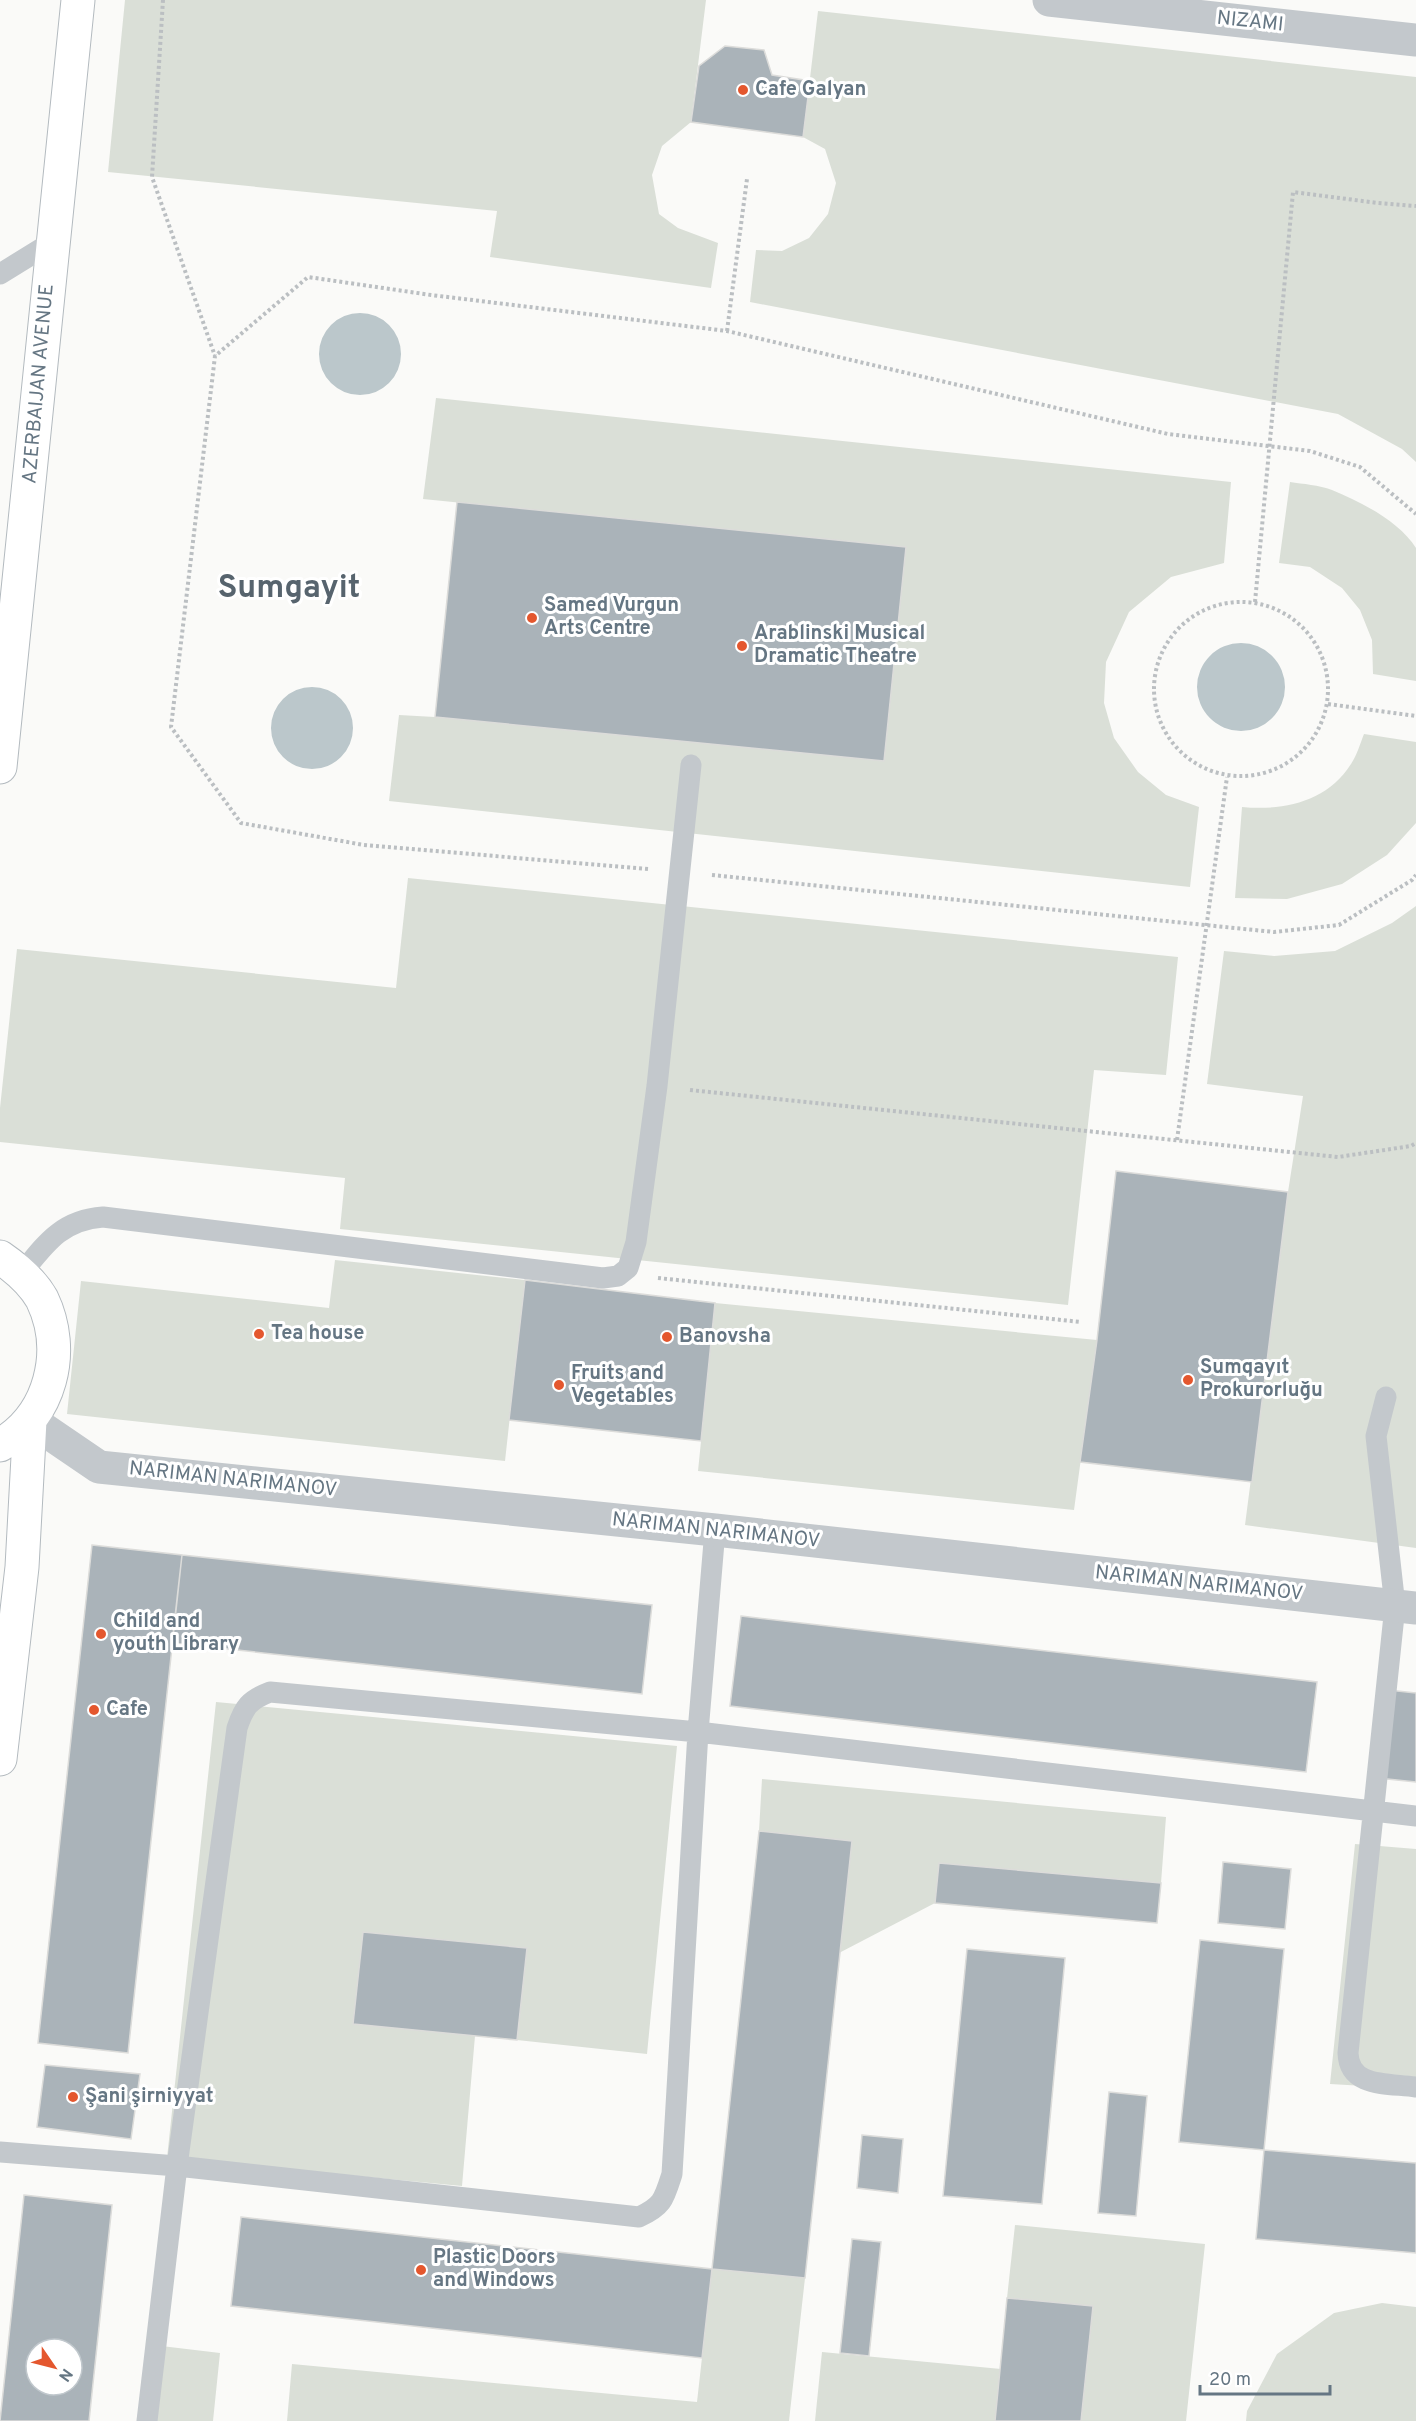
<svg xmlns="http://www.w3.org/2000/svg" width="1416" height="2421" font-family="Overpass,sans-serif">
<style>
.green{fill:#dadfd7}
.water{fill:#bbc7cb}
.building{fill:#aab3b9;stroke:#dcdcda;stroke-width:1.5;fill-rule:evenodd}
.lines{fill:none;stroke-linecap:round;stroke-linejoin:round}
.secondary-casing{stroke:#b3babf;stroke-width:35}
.path{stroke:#bbbfc2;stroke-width:4;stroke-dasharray:3 3;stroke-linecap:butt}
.service{stroke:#c3c8cc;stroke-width:21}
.minor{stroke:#c3c8cc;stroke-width:33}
.tertiary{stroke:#c3c8cc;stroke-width:33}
.secondary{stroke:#fff;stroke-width:33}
.poi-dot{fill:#e4572e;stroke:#fff;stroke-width:2}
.labels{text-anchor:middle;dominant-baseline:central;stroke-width:6;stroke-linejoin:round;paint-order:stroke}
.street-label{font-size:20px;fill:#657683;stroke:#fff}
.poi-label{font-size:20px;font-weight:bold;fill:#657683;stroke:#fff;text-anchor:start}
.town-label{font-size:32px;font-weight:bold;fill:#57646e;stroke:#fff}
</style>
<rect width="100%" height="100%" fill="#fafaf8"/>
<path class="green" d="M125 0H706L691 122 662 146 652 175 659 214 678 228 718 243 711 288 490 257 497 211 108 172Z
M818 11 1416 77V462L1402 449 1338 414 750 302 756 250 782 251 809 238 828 214 836 183 825 149 803 137Z
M436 398 1231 482 1224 563 1171 577 1129 612 1106 662 1104 703 1114 738 1138 772 1166 795 1199 807 1190 887 389 801 399 715 435 717 884 761 906 547 423 499Z
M1290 482C1303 484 1319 485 1332 490 1361 502 1399 521 1416 548V681L1373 674 1372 640 1360 610 1342 588 1310 567 1279 563Z
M1364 734 1416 742V823L1387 855 1342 884 1287 899 1235 898 1242 807C1283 811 1327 802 1351 764 1357 755 1360 744 1364 734Z
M408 878 1178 957 1166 1075 1094 1070 1068 1305 340 1229 345 1178 0 1142V1108L17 949 396 988Z
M1416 906V1548L1245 1525 1288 1192 1303 1096 1207 1084 1224 951 1274 956 1335 951 1392 923Z
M335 1260 525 1280 505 1461 67 1414 81 1281 329 1308Z
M715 1303 1097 1340 1074 1510 698 1471Z
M216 1702 677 1746 647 2054 517 2040 527 1948 363 1932 353 2024 475 2036 462 2186 167 2158Z
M762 1779 1166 1817 1161 1883 939 1863 935 1903 839 1953 852 1841 759 1831Z
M1355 1844 1416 1849V2089L1330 2084Z
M1015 2225 1205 2244 1186 2421H1081L1093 2306 1007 2298Z
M712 2269 805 2278 789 2421H287L292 2364 697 2402Z
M1382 2303 1416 2307V2421H1246L1247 2411 1277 2354 1334 2313Z
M153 2345 220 2353 213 2421H145Z
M822 2352 1001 2369 995 2421H815Z"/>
<path class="water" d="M319 354a41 41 0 1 1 82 0a41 41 0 1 1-82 0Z
M1197 687a44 44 0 1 1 88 0a44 44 0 1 1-88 0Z
M271 728a41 41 0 1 1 82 0a41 41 0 1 1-82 0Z"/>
<path class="building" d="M725 46 764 50 772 75 810 81 803 137 691 122 699 66Z
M457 502 906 547 884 761 435 717Z
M1116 1171 1288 1192 1252 1482 1080 1462 1097 1340Z
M525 1280 715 1303 701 1441 509 1420Z
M92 1545 182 1555 128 2053 38 2043Z
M182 1555 652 1605 642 1694 172 1643Z
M741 1616 1317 1682 1306 1772 730 1706Z
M1388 1690 1416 1693V1782L1378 1778Z
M759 1831 852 1841 805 2278 712 2269Z
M1223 1862 1291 1869 1285 1929 1218 1923Z
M939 1863 1161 1883 1157 1923 935 1903Z
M363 1932 527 1948 517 2040 353 2024Z
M1200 1940 1284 1949 1264 2150 1179 2142Z
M967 1949 1065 1958 1042 2204 943 2196Z
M45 2065 140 2074 131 2139 37 2127Z
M1109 2092 1147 2096 1136 2216 1098 2213Z
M862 2135 903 2139 898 2193 857 2188Z
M1264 2150 1416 2163V2253L1256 2239Z
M24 2195 112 2205 89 2421H0ZM36 2349H72V2385H36Z
M241 2217 712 2269 702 2358 231 2306Z
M852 2239 881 2242 869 2356 840 2353Z
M1007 2298 1093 2306 1081 2421H995Z"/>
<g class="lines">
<defs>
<path id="secondary" d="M0 767C28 512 51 256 78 0
M0 1257C16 1268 32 1281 42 1299 67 1351 51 1416 0 1445
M0 1759 22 1567 30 1420"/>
</defs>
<use href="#secondary" class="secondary-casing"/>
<path class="path" d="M163 0 152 177 215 356
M727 331 747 179
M1154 689a87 87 0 1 1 174 0a87 87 0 1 1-174 0Z
M1255 602 1293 192 1378 203 1416 206
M1328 704 1416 716
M648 869 364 845 241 823 171 727 215 356 308 277 431 295 727 331 1168 434 1310 451 1360 467 1416 514
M712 875 1274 932 1339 925 1412 880 1416 875
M690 1090 1338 1157 1411 1146 1416 1143
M1177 1140 1227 777
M658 1278 1081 1322"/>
<path class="service" d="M0 274 52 242
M22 1273C46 1243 62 1220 103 1217L603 1278 618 1276 628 1268 636 1242 657 1086 691 765
M1386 1397 1376 1436 1395 1606 1348 2053C1349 2088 1388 2083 1416 2087
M715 1530 698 1732 672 2174C664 2199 663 2206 639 2217L177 2166 237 1728C244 1707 249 1700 270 1692L698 1732 1416 1816
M0 2152 177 2166 147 2421"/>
<path class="minor" d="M30 1420 99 1467 715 1530 1416 1608"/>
<path class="tertiary" d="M1049 0 1416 40"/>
<use href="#secondary" class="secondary"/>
</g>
<g class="poi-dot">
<circle cx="743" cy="90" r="6"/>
<circle cx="532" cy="618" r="6"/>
<circle cx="742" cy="646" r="6"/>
<circle cx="259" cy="1334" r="6"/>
<circle cx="667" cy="1337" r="6"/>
<circle cx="1188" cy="1380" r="6"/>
<circle cx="559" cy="1385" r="6"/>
<circle cx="101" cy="1634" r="6"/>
<circle cx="94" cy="1710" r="6"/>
<circle cx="73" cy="2097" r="6"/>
<circle cx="421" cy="2270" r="6"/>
</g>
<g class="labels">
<g class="street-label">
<text transform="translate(1250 22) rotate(6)">NIZAMI</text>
<text transform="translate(39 384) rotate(-85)">AZERBAIJAN AVENUE</text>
<text transform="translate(233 1480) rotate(6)">NARIMAN NARIMANOV</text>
<text transform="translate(716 1531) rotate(6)">NARIMAN NARIMANOV</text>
<text transform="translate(1199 1584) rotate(6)">NARIMAN NARIMANOV</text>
</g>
<g class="poi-label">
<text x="755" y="90">Cafe Galyan</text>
<text x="544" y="606">Samed Vurgun<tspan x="544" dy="23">Arts Centre</tspan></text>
<text x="754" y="634">Arablinski Musical<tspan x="754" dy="23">Dramatic Theatre</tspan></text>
<text x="271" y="1334">Tea house</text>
<text x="679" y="1337">Banovsha</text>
<text x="1200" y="1368">Sumqayıt<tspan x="1200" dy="23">Prokurorluğu</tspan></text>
<text x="571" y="1374">Fruits and<tspan x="571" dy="23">Vegetables</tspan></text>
<text x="113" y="1622">Child and<tspan x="113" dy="23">youth Library</tspan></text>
<text x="106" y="1710">Cafe</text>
<text x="85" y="2097">Şani şirniyyat</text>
<text x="433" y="2258">Plastic Doors<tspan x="433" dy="23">and Windows</tspan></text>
</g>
<g class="town-label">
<text x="289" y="589">Sumgayit</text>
</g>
</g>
<g transform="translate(54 2367) rotate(125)"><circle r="28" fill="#ffffff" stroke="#c1c8cd" stroke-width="1.5"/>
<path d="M0-4.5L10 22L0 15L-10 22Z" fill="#e4572e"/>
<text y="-9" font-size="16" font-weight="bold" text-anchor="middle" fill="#657683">N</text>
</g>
<path d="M1200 2385v9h130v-9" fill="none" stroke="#657683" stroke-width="3"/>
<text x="1209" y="2385" font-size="18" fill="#657683" stroke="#ffffff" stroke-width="4.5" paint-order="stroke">20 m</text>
</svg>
